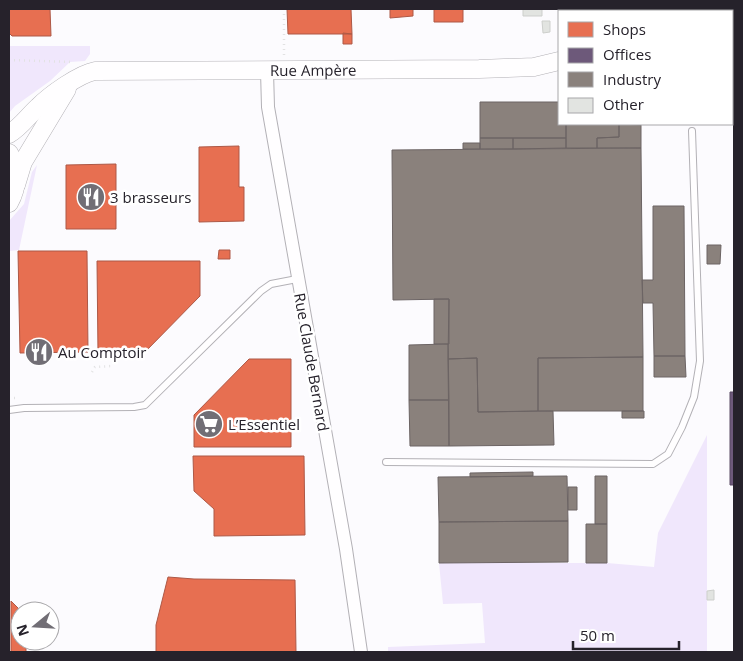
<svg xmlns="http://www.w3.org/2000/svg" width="743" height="661" font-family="'Open Sans',sans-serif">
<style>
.green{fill:#f0e7fc}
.shops{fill:#e76f51;stroke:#ad5846}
.offices{fill:#6d597a;stroke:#584862}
.industry{fill:#8a817c;stroke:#6c6464}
.building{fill:#e2e4e1;stroke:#cdcfcc}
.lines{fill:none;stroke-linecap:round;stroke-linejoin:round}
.lane-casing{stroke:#b3b1b6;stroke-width:8}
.street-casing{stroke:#b3b1b6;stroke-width:14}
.secondary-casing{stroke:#b3b1b6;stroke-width:19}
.path{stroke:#e2e2e3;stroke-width:2.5;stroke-dasharray:1 4;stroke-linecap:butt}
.lane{stroke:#fffeff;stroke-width:6}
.street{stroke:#fffeff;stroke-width:12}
.secondary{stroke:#fffeff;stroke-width:18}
.labels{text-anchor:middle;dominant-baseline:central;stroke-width:5;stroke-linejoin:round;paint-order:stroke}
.street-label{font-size:15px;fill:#26222b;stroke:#fff}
.poi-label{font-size:15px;fill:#26222b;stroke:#fff;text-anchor:start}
</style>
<rect width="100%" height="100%" fill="#fcfbfe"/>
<path class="green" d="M9 46H90V54L85 61 70 62 50 81 15 106 9 113Z
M37 165 19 250 9 251V221L24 204 32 172Z
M707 435V652H388V647L485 643 482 603 443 604 439 563H607L654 567 658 533Z"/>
<path class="shops" d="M9 9H50L51 36H12L9 33Z
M287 9H351L352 34H288Z
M390 9H413V16L390 18Z
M434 9H463V22H434Z
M343 33 352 34V44H343Z
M239 146V187H244V221L199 222V147Z
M116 164V229H66V165Z
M219 250H230V259H218Z
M18 251H87L88 352 20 353Z
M97 261H200V296L144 353H98Z
M249 359H291V447H194V415Z
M193 456H304L305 535 214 536V509L194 491Z
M168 577 194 579 295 580 296 652H156V625Z
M11 601 21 611 20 641H26V652H11Z"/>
<path class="offices" d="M730 392H734V485H730Z"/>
<path class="industry" d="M480 102H559V124H566V138H480Z
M566 124H619V137L597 138V148H566Z
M619 124 641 125V148H597V138L619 137Z
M480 138H513V149H480Z
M513 138H566V148L513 149Z
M463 143H480V149H463Z
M641 148 643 357 538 358V411L478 412 477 358 448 359 449 299 393 300 392 150Z
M653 206H684L685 356H654L653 303H643L642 280H653Z
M707 245H721L720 264H707Z
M434 299H449V344H434Z
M448 344 449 400H409V345Z
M654 356H685L686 377H654Z
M643 357V411H538V358Z
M477 358 478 412 553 411 554 445 449 446 448 359Z
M409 400H449V446H410Z
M622 411H644V418H622Z
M533 472V476L470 477V473Z
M567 476 568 521 439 522 438 477Z
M595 476H607V524H595Z
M568 487H577V510H568Z
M568 521V562L439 563V522Z
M586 524H607V563H586Z"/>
<path class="building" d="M523 9H542V16H523Z
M542 21H550V32L543 33Z
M714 590V600H707V591Z"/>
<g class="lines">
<defs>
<path id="lane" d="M9 410 24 408 134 407 145 405 261 291 271 284 297 279
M386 462 653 464 668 454 682 427 694 397 700 361 692 131"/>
<path id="street" d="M681 9 682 11
M732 50 734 51
M267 71 268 107 346 549 361 652"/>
<g id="secondary">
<path d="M646 11 650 9"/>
<path d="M663 11 665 9"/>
<path id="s1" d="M9 134C21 127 28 116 38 107 50 95 79 74 95 71L479 69 534 67 559 61"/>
<path d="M9 153C19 169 18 187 9 203"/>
<path d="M16 185 23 162 67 89"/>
</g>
</defs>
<use href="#lane" class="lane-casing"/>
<use href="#street" class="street-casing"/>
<use href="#secondary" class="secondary-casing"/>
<path class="path" d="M284 9V55
M702 9V11
M9 60 73 62
M92 372 95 367 112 366
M9 398H16"/>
<use href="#lane" class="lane"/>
<use href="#street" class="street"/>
<use href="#secondary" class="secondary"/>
</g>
<defs>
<symbol id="restaurant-disc" viewBox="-11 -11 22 22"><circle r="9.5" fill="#716e75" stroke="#fff"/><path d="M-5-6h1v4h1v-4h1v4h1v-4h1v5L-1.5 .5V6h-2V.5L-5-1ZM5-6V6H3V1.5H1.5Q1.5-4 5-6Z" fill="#fff"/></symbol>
<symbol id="supermarket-disc" viewBox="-11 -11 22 22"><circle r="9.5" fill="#716e75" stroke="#fff"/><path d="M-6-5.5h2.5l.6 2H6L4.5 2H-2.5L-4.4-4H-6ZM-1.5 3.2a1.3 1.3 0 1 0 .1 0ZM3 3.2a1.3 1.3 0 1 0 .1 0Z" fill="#fff"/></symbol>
</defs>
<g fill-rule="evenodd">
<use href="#restaurant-disc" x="75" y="181" width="32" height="32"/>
<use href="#restaurant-disc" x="23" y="336" width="32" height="32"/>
<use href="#supermarket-disc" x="193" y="408" width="32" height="32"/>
</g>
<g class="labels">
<g class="street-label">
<text stroke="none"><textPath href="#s1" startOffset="326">Rue Ampère</textPath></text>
<text transform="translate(312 362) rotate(80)">Rue Claude Bernard</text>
</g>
<g class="poi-label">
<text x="110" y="197">3 brasseurs</text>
<text x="58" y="352">Au Comptoir</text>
<text x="228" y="424">L’Essentiel</text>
</g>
</g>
<rect width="743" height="661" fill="none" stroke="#26222b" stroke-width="20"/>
<rect x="558" y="10" width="175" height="115" fill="#ffffff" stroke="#a8a7aa"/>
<rect x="568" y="22" width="25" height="15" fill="#e76f51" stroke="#a8a7aa"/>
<text x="603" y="35" font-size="15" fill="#26222b">Shops</text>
<rect x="568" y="48" width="25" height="15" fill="#6d597a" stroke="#a8a7aa"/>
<text x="603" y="60" font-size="15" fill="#26222b">Offices</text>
<rect x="568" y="72" width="25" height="15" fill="#8a817c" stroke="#a8a7aa"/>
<text x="603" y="85" font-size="15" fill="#26222b">Industry</text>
<rect x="568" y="98" width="25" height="15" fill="#e2e4e1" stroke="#a8a7aa"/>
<text x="603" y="110" font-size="15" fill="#26222b">Other</text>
<g transform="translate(35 626) rotate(252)"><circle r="24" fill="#ffffff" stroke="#a8a7aa"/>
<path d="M0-4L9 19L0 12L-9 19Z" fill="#716e75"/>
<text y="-8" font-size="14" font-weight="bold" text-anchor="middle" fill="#26222b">N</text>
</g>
<path d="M573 641v8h106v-8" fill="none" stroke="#26222b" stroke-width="2.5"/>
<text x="580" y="641" font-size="15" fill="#26222b" stroke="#ffffff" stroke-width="4" paint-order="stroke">50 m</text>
</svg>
